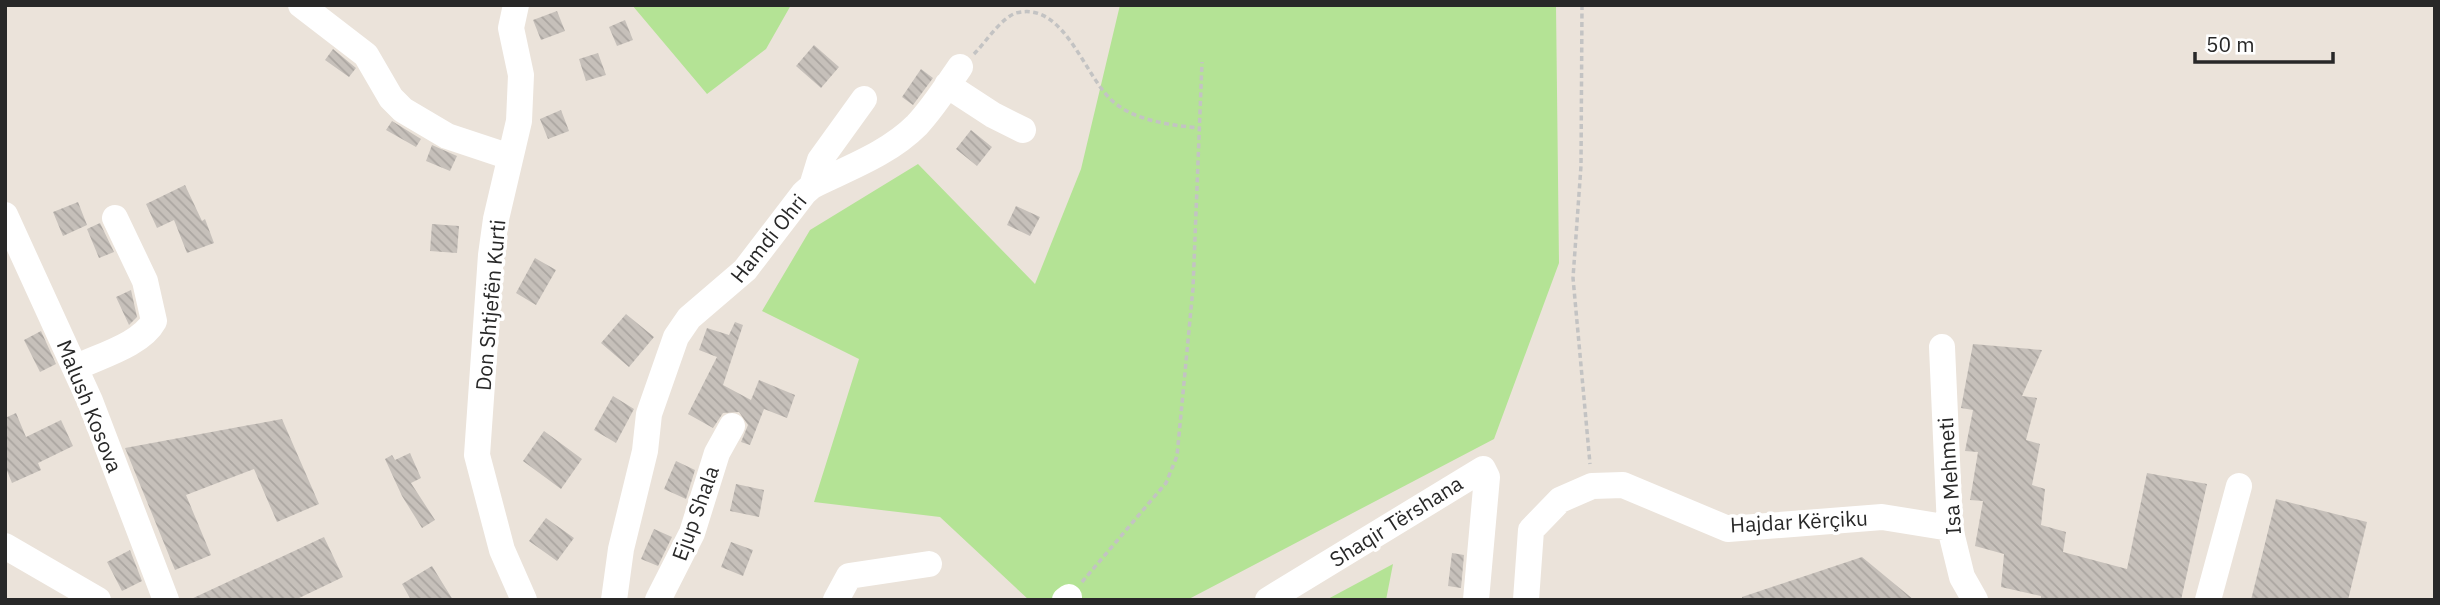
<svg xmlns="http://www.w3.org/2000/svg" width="2440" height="605" font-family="'IBM Plex Sans',sans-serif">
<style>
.grass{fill:#b4e395}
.building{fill:url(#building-back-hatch)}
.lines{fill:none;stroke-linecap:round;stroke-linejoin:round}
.path{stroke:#c3c3c3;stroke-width:3.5;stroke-dasharray:5 3.5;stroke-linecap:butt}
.minor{stroke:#fff;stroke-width:26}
.labels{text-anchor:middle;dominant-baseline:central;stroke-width:7;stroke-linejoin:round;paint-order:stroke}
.street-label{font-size:21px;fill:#282828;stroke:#fff}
</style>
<defs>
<pattern id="building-back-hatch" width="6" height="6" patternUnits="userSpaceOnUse" patternTransform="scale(1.75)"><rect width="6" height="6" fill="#c6c0ba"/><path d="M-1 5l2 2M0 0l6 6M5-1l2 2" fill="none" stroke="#aaa5a0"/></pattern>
</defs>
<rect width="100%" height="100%" fill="#ebe3da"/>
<path class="grass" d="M632 5H791L766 49 707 94Z
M1120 5H1556L1559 263 1494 439 1187 600H1029L940 517 814 502 859 359 762 311 810 230 918 164 1035 284 1081 169Z
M1393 564 1386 600H1326Z"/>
<path class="building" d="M557 11 565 31 541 40 533 20Z
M625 20 633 40 617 46 609 27Z
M814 45 839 67 821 88 796 66Z
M333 49 356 68 349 77 325 60Z
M598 53 606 75 586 81 579 59Z
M921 69 933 78 913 105 902 97Z
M561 110 569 131 548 139 540 119Z
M392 121 421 139 416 147 386 130Z
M971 130 992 147 977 166 956 149Z
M432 145 457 156 450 171 426 161Z
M185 185 202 221 205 219 214 243 187 253 174 220 157 228 146 204Z
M78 202 87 225 63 236 53 212Z
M1016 206 1040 217 1030 236 1007 225Z
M100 223 114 252 99 258 87 229Z
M432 224 459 226 457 253 430 251Z
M535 258 556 270 536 305 516 293Z
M131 290 137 317 129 325 116 297Z
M626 314 654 337 629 367 601 343Z
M735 322 743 325 723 385 751 400 759 380 795 395 787 418 764 409 750 445 741 442 748 425 739 412 723 413 713 428 688 414 717 357 699 350 707 328 729 335Z
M41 331 56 364 40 372 24 340Z
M1973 344 2042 350 2022 396 2037 398 2026 440 2040 444 2032 485 2045 489 2041 525 2066 532 2063 552 2127 569 2147 473 2207 484 2181 600H2041V596L2001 587 2004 554 1975 546 1983 501 1970 500 1978 452 1965 451 1973 410 1961 408Z
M613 396 634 409 616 443 594 430Z
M16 413 26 437 61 420 73 446 38 463 41 470 12 483 5 466V418Z
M282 419 319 504 277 522 254 469 186 495 211 555 175 570 125 448Z
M544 431 582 459 561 489 523 461Z
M410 453 421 478 411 483 435 520 422 528 402 496 385 459 392 455 395 460Z
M676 461 695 470 686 499 664 489Z
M736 484 764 490 759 517 730 511Z
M2276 499 2367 522 2348 600H2251Z
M546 518 574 538 557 561 529 541Z
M654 529 672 537 658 566 641 559Z
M324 537 343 577 295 600H189Z
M731 542 753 550 743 576 721 567Z
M130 550 142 581 122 591 107 562Z
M1452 553 1464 555 1461 588 1448 586Z
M1862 557 1914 600H1742V597Z
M432 566 453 600H411L402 584Z"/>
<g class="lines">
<path class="path" d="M1582 5 1581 166 1573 278 1590 464
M974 54C986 42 1001 18 1016 13 1066 0 1085 81 1116 104 1138 121 1171 125 1198 128
M1082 582 1166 483 1177 456 1193 288 1202 62"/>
<path class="minor" d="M301 5 366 55 391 98 403 110 447 136 510 157
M516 5 511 28 521 75 519 121 496 219 491 255 477 455 502 550 524 600
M947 85 993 115 1023 130
M812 186 820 160 864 99
M5 215 90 401 166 600
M1942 347 1950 528 1962 577 1975 600
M75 368C99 356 141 345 154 321L145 281 115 218
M5 546 98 600
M614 600 621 549 645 451 649 414 676 337 689 318 745 270 804 193 812 186C848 168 888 154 917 125 933 108 947 86 960 67
M658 600 692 533 717 453 732 426
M836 600 849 576 929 564
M1065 600 1069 597
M1268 600 1483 469 1487 477 1476 600
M1526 600 1531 530 1560 500 1592 486 1623 485 1728 529 1882 517 1950 528
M2208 600 2239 486"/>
</g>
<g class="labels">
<g class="street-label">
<text transform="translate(768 238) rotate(-51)">Hamdi Ohri</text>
<text transform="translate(490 305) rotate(-85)">Don Shtjefën Kurti</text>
<text transform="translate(90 406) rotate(68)">Malush Kosova</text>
<text transform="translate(1949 476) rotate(-94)">Isa Mehmeti</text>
<text transform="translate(695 513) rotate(-70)">Ejup Shala</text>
<text transform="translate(1396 521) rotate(-32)">Shaqir Tërshana</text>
<text transform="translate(1799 521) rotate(-3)">Hajdar Kërçiku</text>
</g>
</g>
<rect width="2440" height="605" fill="none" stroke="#282828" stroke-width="14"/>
<path d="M2195 52v10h138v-10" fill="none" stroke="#282828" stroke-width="3.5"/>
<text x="2206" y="52" font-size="21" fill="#282828" stroke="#ffffff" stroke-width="5" paint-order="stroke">50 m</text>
</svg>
